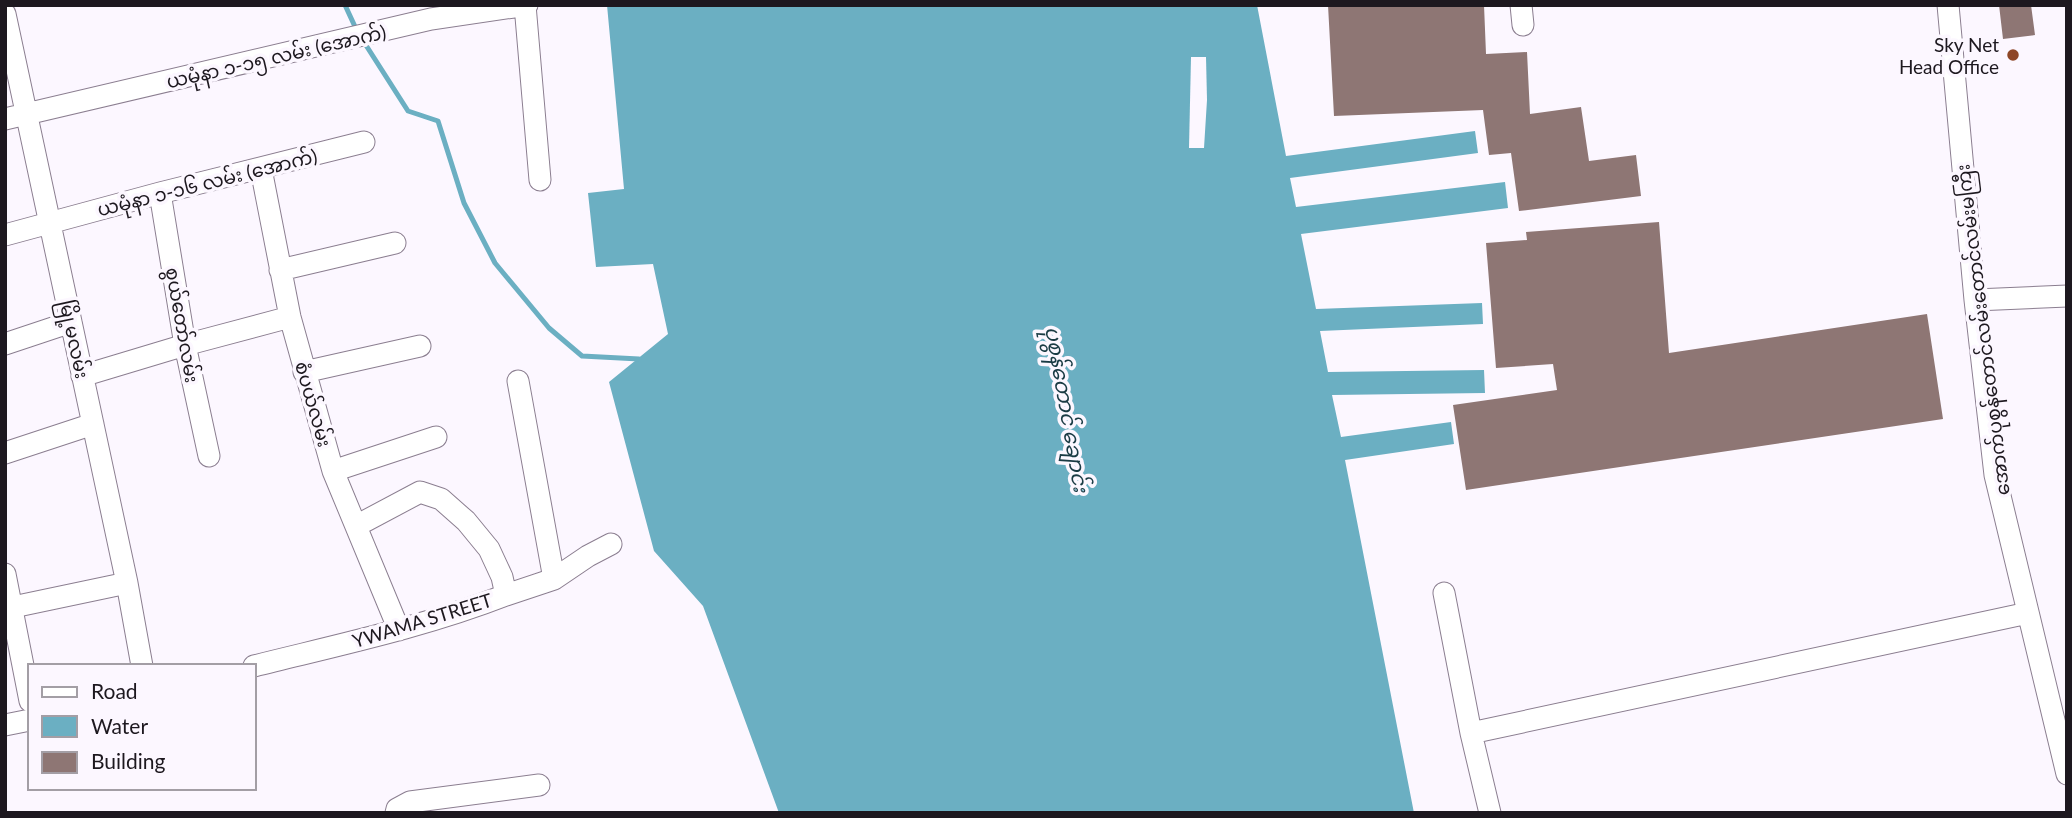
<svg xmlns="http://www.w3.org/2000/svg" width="2072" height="818" font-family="Lato,'Noto Sans Myanmar',sans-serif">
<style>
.water{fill:#6bafc2}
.pier{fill:#fcf7ff}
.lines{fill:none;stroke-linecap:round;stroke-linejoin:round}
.stream{stroke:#6bafc2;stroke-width:5}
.building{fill:#8e7674}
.minor-casing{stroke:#8b7e90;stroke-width:23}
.minor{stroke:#fff;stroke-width:21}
.poi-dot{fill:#8e4626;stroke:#fcf7ff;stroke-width:2.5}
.labels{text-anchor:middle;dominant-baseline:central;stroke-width:7;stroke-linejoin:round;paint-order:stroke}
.poi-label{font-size:19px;fill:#1d181f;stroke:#fcf7ff;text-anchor:end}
.street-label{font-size:19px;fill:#1d181f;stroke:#fcf7ff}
.water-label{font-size:21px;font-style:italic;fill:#1a3b44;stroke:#fcf7ff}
</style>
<rect width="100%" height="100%" fill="#fcf7ff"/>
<path class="water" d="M607 5H1257L1286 156 1475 131 1478 153 1290 178 1296 207 1505 182 1508 208 1301 234 1316 309 1482 303 1483 324 1320 331 1328 372 1484 370 1485 393 1332 395 1341 437 1451 422 1454 444 1345 460 1414 813H779L703 606 654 551 609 382 668 334 653 264 596 267 588 193 624 189Z"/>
<path class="pier" d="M1191 57H1206L1207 100 1204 148H1189Z"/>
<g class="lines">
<path class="stream" d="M345 5 357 31
M362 39 408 111 438 121 464 203 495 263 549 328 582 356 639 359"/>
</g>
<path class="building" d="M1328 5H1484L1486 54 1527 52 1530 114 1581 107 1589 161 1636 155 1641 196 1519 211 1511 153 1489 155 1483 110 1334 116Z
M1999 5H2031L2035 35 2003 39Z
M1659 222 1669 353 1927 314 1943 419 1466 490 1453 405 1557 390 1553 364 1496 368 1486 243 1527 240 1526 232Z"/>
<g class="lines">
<defs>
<path id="minor" d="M525 5 540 180
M1521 5 1523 25
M1948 5 1975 300 1995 475 2067 774
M5 14 127 583 142 666
M5 119 431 19 527 5
M261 169 290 317 333 471 399 630
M160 193 185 345 209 456
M5 235 160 193 364 142
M280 270 395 243
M1975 300 2067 296
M5 344 71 322
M304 372 420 346
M82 376 185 345 290 317
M518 381 554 579
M5 453 93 424
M333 471 436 437
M5 574 30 701
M1444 593 1471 733 1490 813
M506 595 554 579 588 556 611 544
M13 607 127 583
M254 666C338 645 424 627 506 595L502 577 489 549 466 521 441 499 420 492 356 526
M5 725 30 720
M1471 733 2028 613
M396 813 397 809 410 802 539 785"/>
</defs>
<use href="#minor" class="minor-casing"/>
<use href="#minor" class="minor"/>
</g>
<circle class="poi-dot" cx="2013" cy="55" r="7"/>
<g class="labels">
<g class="poi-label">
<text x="1999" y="44">Sky Net<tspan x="1999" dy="22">Head Office</tspan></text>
</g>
<g class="street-label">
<text transform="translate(276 56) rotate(-13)">ယမုံနာ ၁-၁၅ လမ်း (အောက်)</text>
<text transform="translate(207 182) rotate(-14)">ယမုံနာ ၁-၁၆ လမ်း (အောက်)</text>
<text transform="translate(183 325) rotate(80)">စွယ်တော်လမ်း</text>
<text transform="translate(1982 330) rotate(-97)">အောက်ပုစွန်တောင်လမ်းတောင်လမ်းမကြီး</text>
<text transform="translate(75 339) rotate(78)">မြို့မလမ်း</text>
<text transform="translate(314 404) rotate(74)">စံပယ်လမ်း</text>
<text transform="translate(422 620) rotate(-17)">YWAMA STREET</text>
</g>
<g class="water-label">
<text transform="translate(1068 409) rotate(80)">ပုစွန်တောင် ချောင်း</text>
</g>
</g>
<rect width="2072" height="818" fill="none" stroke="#1d181f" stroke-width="14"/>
<rect x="28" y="664" width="228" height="126" fill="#fcf7ff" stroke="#a39ea5" stroke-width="2"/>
<rect x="42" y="687" width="35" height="10" fill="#ffffff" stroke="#a39ea5" stroke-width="2"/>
<text x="91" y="699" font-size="21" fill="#1d181f">Road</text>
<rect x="42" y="716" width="35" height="21" fill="#6bafc2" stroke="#a39ea5" stroke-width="2"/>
<text x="91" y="734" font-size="21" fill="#1d181f">Water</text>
<rect x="42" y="752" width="35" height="21" fill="#8e7674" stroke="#a39ea5" stroke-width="2"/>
<text x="91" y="769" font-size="21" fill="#1d181f">Building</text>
</svg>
